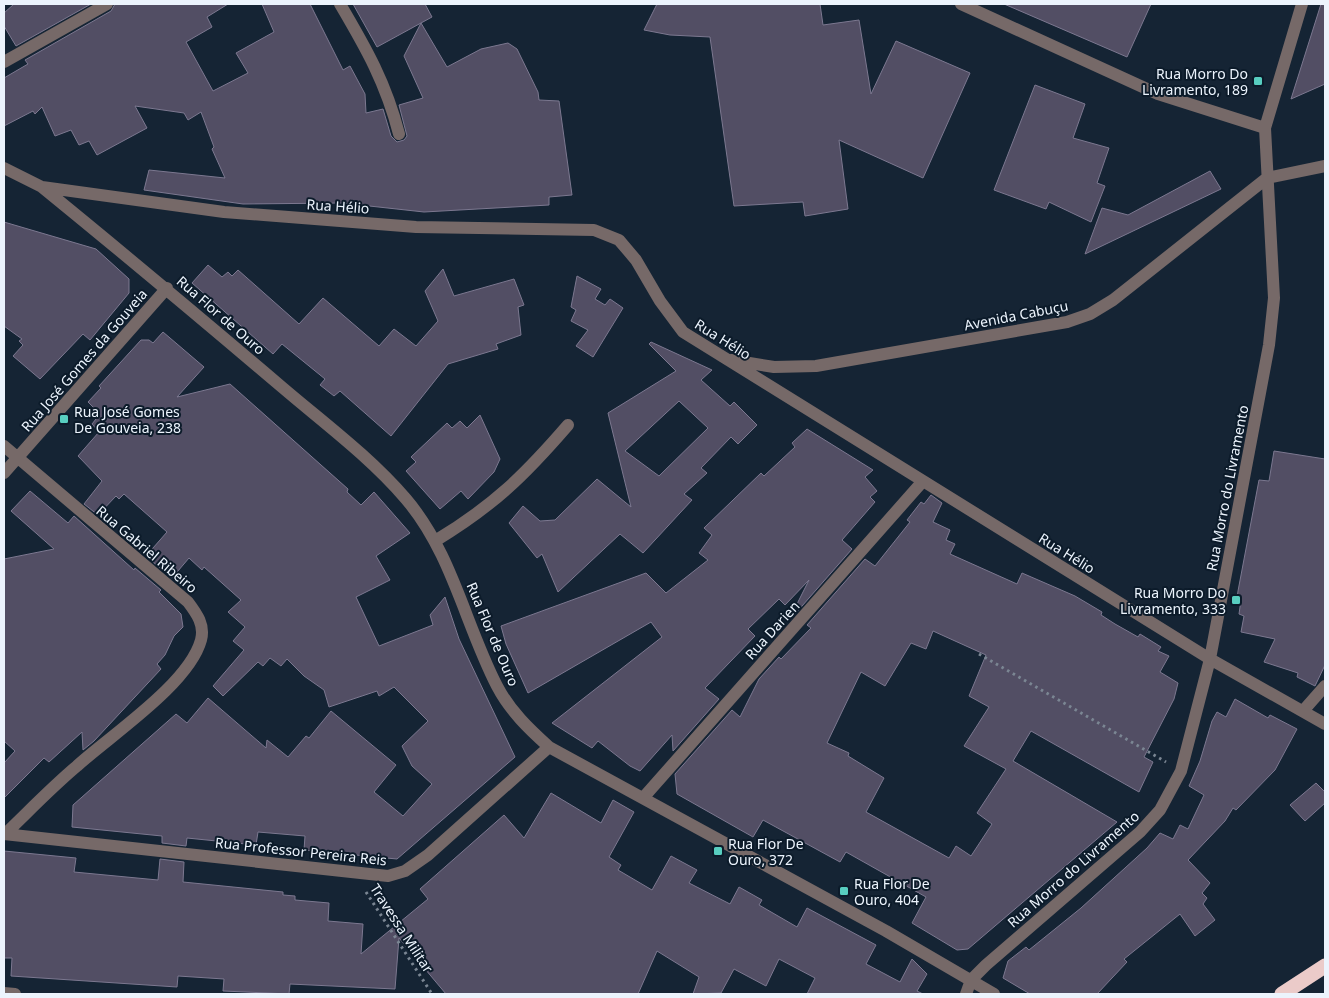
<svg xmlns="http://www.w3.org/2000/svg" width="1329" height="998" font-family="'Noto Sans',sans-serif">
<style>
.building{fill:#524e64;stroke:#7c7890;fill-rule:evenodd}
.lines{fill:none;stroke-linecap:round;stroke-linejoin:round}
.path{stroke:#7b8693;stroke-width:3;stroke-dasharray:2.5 4;stroke-linecap:butt}
.minor{stroke:#766968;stroke-width:12}
.highway{stroke:#ebcbc9;stroke-width:15}
.poi-dot{fill:#58cec0;stroke:#0c1b2a;stroke-width:2}
.labels{text-anchor:middle;dominant-baseline:central;stroke-width:4;stroke-linejoin:round;paint-order:stroke}
.poi-label{font-size:14px;fill:#ecf4fd;stroke:#0c1b2a;text-anchor:start}
.street-label{font-size:14px;fill:#ecf4fd;stroke:#0c1b2a}
</style>
<rect width="100%" height="100%" fill="#152434"/>
<path class="building" d="M14 4H91L16 46 4 26V13Z
M115 4H228L207 17 212 27 186 42 213 91 248 73 236 53 274 32 262 4H310L343 70 350 66 365 94 366 113 383 109 391 136 397 142 404 140 407 136 399 105 423 98 404 56 421 23 377 47 353 4H425L432 17 421 23 447 67 481 49 508 43 517 49 538 92 539 100 559 101 572 195 549 197V205L424 212 342 203 243 204 144 190 149 170 225 178 212 149 214 147 201 112 188 120 184 113 135 106 147 128 97 155 89 141 79 145 71 130 55 136 42 107 35 114 33 111 4 126V78L28 64 25 60 111 11Z
M657 4H820L823 25 859 20 871 94 896 41 970 73 923 178 839 140 848 209 805 216 803 202 734 206 710 37 670 35 644 30Z
M1004 4H1151L1127 57Z
M1321 4 1325 5V84L1291 99Z
M1035 85 1085 104 1073 138 1109 148 1097 183 1105 186 1091 222 1049 202 1046 209 994 190Z
M1210 171 1221 189 1085 254 1102 208 1128 215Z
M4 222 96 249 129 279V293L90 340 83 334 40 379 13 356 23 345 19 341 22 339 4 326Z
M208 265 222 277 228 272 232 276 238 270 299 324 323 298 379 346 394 329 416 346 438 321 425 291 443 269 454 296 514 279 524 305 518 307 521 335 496 344 498 349 448 364 391 436 340 391 334 396 320 385 325 379 282 344 273 354 192 283Z
M577 276 601 289 595 299 605 305 610 299 623 308 593 357 576 346 588 330 571 321 576 310 571 307Z
M163 332 204 367 177 397 230 384 348 489 347 492 361 505 374 492 410 533 376 556 390 580 356 597 379 646 433 625 430 615 445 597 459 639 515 757 397 859 304 850 305 836 258 832 256 845 187 838 186 846 162 843V836L72 827 73 805 176 714 187 723 208 698 266 748 267 740 288 757 306 736 309 738 331 711 396 765 374 792 403 816 432 784 412 766 402 746 428 721 394 687 379 696 377 691 329 707 324 690 304 676 287 659 281 666 270 658 263 666 258 662 223 696 213 686 244 650 233 641 245 627 228 612 241 600 204 567 202 570 189 558 172 578 146 556 167 532 124 494 119 499 116 496 98 515 84 504 102 481 78 456 99 432 92 424 100 414 88 402 101 388 99 386 141 340H149L153 343Z
M651 342 712 370 701 380 730 406 734 402 757 425 738 444 731 437 701 468 707 473 684 494 692 500 643 553 620 534 558 592 542 554 537 558 509 523 523 506 540 521 555 520 597 479 631 507 608 413 676 371 649 344ZM679 401 708 428 659 476 625 451Z
M480 415 500 459 494 472 468 499 461 491 440 509 406 471 416 462 411 457 447 423 452 428 460 421 467 428Z
M807 429 873 470 865 477 877 491 870 497 875 502 842 540 852 549 795 614 793 612 809 580 785 605 779 599 748 629 755 636 705 688 719 699 673 751 672 735 640 771 630 766 598 741 592 748 552 723 662 637 651 622 528 693 506 644 501 626 646 573 666 593 708 560 699 553 712 535 704 528 761 473 764 476 795 447 792 443Z
M1274 451 1325 459V665L1315 686 1297 677 1298 673 1264 662 1275 639 1241 632 1244 616 1239 614 1241 600 1237 599 1238 591 1259 480 1269 481Z
M30 491 68 523 74 516 134 570 135 568 161 590 159 592 181 614 183 627 174 636 165 655 157 664 161 669 94 741 83 750 82 732 49 762 44 758 4 798V763L15 751 4 741V559L54 549 11 511Z
M931 495 942 503 933 522 950 530 946 540 955 544 950 554 1017 584 1022 573 1075 596 1102 612 1101 615 1115 624 1138 637 1140 634 1161 647 1158 651 1169 656 1160 672 1178 683 1174 699 1144 757 1153 762 1139 792 1031 731 1013 761 1117 822 968 949 957 950 912 923 926 897 846 852 840 862 763 820 753 837 677 794 675 774 732 710 740 717 759 679 779 657 781 659 811 628 807 625 865 559 875 566 910 522 907 520 921 502 924 504ZM933 631 986 655 969 696 989 707 964 746 1006 769 977 813 992 824 971 856 956 846 949 858 866 812 884 778 848 756 849 753 827 743 861 672 885 686 911 643 926 649Z
M1235 699 1268 718 1270 715 1297 729 1275 770 1236 810 1233 808 1225 821 1188 860 1210 883 1202 893 1207 898 1203 904 1215 920 1195 936 1180 914 1124 959 1127 962 1097 994H1030L1003 978 1008 961 1026 947 1029 950 1081 908 1147 848 1160 833 1173 839 1180 825 1188 829 1204 795 1189 786 1200 761 1212 721 1217 712 1226 717Z
M1316 783 1325 792V803L1305 821 1290 805Z
M551 793 601 823 613 800 634 812 609 857 621 865 618 870 652 890 671 856 697 870 689 883 730 904 739 887 762 900 759 905 797 927 807 908 876 945 866 964 900 982 912 959 927 974 917 991 923 994H807L815 978 779 959 766 986 734 969 721 993 693 994 699 977 657 951 638 994H446L399 938 395 989 290 984 289 994 223 991 224 979 178 976 177 987 11 976 12 958H4V851L76 858 74 872 158 880 160 859 184 862 183 882 283 892V895L295 896V900L329 903 328 921 363 924 361 954 428 899 420 889 504 815 524 838Z"/>
<g class="lines">
<path class="path" d="M979 654 1166 762
M366 892 432 994"/>
<path class="minor" d="M340 4C366 48 386 83 399 134
M961 4 1158 94 1265 128
M4 62 107 4
M4 168 42 187 224 212 416 227 594 230 619 240 636 260 660 301 683 332 1210 659 1325 724
M42 187C123 253 203 320 283 388 324 423 370 457 406 499 452 553 465 624 497 686 510 711 529 729 549 747L886 931 994 994
M731 360 774 367 816 366 1067 322 1090 314 1113 300 1267 178 1325 166
M4 446 188 602C197 614 205 625 201 640 189 684 111 735 77 766 52 787 29 811 5 834
M4 473 167 288
M435 541C493 506 524 476 568 425
M1303 711 1325 686
M643 798 923 481
M4 834 388 876 405 871 428 855 549 747
M4 993 15 994
M966 994 971 980 986 965 1140 832 1160 810 1181 771 1210 659 1269 345 1274 298 1265 128 1302 4"/>
<path class="highway" d="M1282 994 1325 966"/>
</g>
<g class="poi-dot">
<rect x="1253" y="76" width="10" height="10" rx="2.5"/>
<rect x="59" y="414" width="10" height="10" rx="2.5"/>
<rect x="1231" y="595" width="10" height="10" rx="2.5"/>
<rect x="713" y="846" width="10" height="10" rx="2.5"/>
<rect x="839" y="886" width="10" height="10" rx="2.5"/>
</g>
<g class="labels">
<g class="poi-label">
<text x="1248" y="73" text-anchor="end">Rua Morro Do<tspan x="1248" dy="16">Livramento, 189</tspan></text>
<text x="74" y="411">Rua José Gomes<tspan x="74" dy="16">De Gouveia, 238</tspan></text>
<text x="1226" y="592" text-anchor="end">Rua Morro Do<tspan x="1226" dy="16">Livramento, 333</tspan></text>
<text x="728" y="843">Rua Flor De<tspan x="728" dy="16">Ouro, 372</tspan></text>
<text x="854" y="883">Rua Flor De<tspan x="854" dy="16">Ouro, 404</tspan></text>
</g>
<g class="street-label">
<text transform="translate(338 206) rotate(4)">Rua Hélio</text>
<text transform="translate(221 315) rotate(41)">Rua Flor de Ouro</text>
<text transform="translate(1016 315) rotate(-11)">Avenida Cabuçu</text>
<text transform="translate(723 339) rotate(32)">Rua Hélio</text>
<text transform="translate(84 360) rotate(-49)">Rua José Gomes da Gouveia</text>
<text transform="translate(1227 488) rotate(-79)">Rua Morro do Livramento</text>
<text transform="translate(147 549) rotate(40)">Rua Gabriel Ribeiro</text>
<text transform="translate(1067 553) rotate(32)">Rua Hélio</text>
<text transform="translate(772 630) rotate(-48)">Rua Darien</text>
<text transform="translate(493 634) rotate(67)">Rua Flor de Ouro</text>
<text transform="translate(301 851) rotate(6)">Rua Professor Pereira Reis</text>
<text transform="translate(1073 869) rotate(-41)">Rua Morro do Livramento</text>
<text transform="translate(402 928) rotate(57)">Travessa Militar</text>
</g>
</g>
<rect width="1329" height="998" fill="none" stroke="#ecf4fd" stroke-width="10"/>
</svg>
